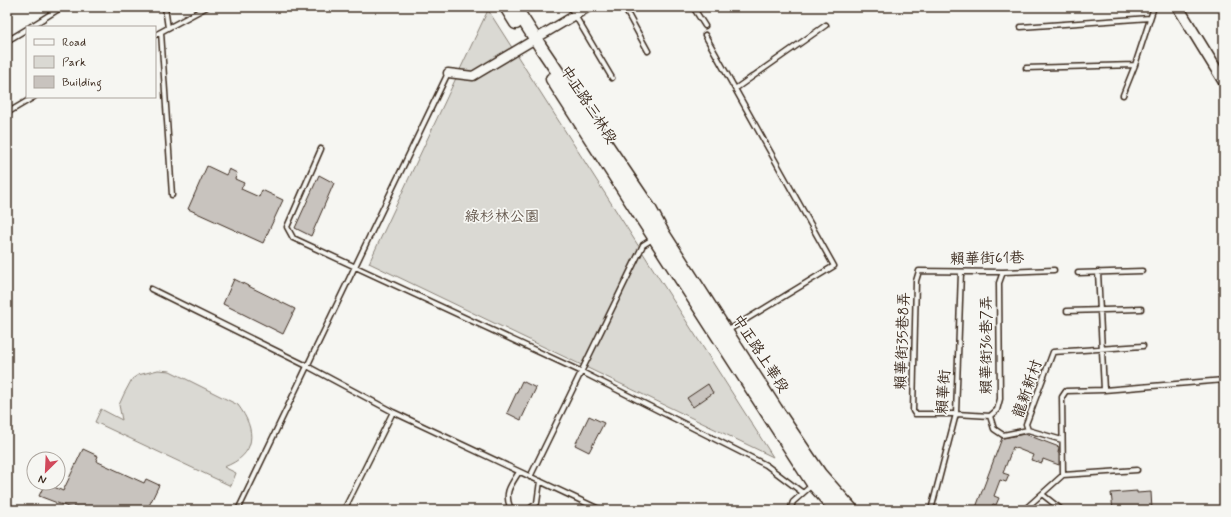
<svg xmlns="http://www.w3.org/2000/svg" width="1231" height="517" font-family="Mynerve,'LXGW WenKai TC',sans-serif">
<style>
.green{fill:#dad9d3;stroke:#8a8278}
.building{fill:#c8c3be;stroke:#3b2a1e}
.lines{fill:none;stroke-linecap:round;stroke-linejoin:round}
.service-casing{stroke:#3b2a1e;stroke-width:7}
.minor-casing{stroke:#3b2a1e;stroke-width:11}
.tertiary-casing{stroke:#3b2a1e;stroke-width:13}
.secondary-casing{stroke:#3b2a1e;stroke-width:15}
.service{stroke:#f6f6f2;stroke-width:4}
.minor{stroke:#f6f6f2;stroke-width:8}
.tertiary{stroke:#f6f6f2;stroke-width:10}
.secondary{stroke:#f6f6f2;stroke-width:12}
.labels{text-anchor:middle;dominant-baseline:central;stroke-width:3.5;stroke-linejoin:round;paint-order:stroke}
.street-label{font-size:15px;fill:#3b2a1e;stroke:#f6f6f2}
.park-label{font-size:15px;fill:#63564b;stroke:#f6f6f2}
</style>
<rect width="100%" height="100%" fill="#f6f6f2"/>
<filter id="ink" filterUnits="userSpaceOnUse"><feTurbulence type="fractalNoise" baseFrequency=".025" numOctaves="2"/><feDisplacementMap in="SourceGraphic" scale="8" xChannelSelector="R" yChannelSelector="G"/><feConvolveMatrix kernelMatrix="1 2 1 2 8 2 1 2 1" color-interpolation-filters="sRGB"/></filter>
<g filter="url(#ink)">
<path class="green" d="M488 10 773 457 369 263Z
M158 370 170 371 238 405C257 430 257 455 224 467L236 473 231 486 95 422 101 409 122 420 119 405 124 394 132 379 138 375Z"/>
<path class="building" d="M207 166 226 175 229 169 237 173 235 179 244 183 241 189 259 197 262 190 283 200 263 243 188 209Z
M319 175 334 183 311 236 295 228Z
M234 279 295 309 283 334 223 304Z
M522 381 536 388 521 420 507 413Z
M708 384 713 393 693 407 687 398Z
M589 416 604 423 589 452 575 445Z
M1025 434 1059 447 1058 453H1059V465L1043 459 1042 463 1031 460 1033 455 1013 447 1003 473 1009 475 1006 482 1000 480 994 496 999 498 996 505 993 504 990 510H975L1002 438Z
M83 449 98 456 96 461 144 483 146 479 159 485 147 510H84L74 506 73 509 39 496 45 483 63 491Z
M1137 491V493L1151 492 1152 510H1140V508L1113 510 1111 493Z"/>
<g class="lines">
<defs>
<path id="service" d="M165 7 168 28
M570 7 612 78
M624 7 648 51
M693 7 705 26
M30 27 62 7
M1021 27 1150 18
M161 32 172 195
M155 35 207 7
M705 35 834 266 727 331
M7 41 27 29
M1026 68 1135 65
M735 89 826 25
M1123 95 1135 65 1154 7
M7 113 34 97
M321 149 287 227 293 238 580 371 766 465 803 493
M1098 272 1104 390
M1078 273 1142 271
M151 289 307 366 393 412 601 510
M1067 311 1141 309
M990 416 956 414H915L913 411 916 281 919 271 1003 272 1054 270
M990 416 997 410 1000 399 999 283 1003 272
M990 416 994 429 1003 435 1028 430
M1062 440 1028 430 1026 424 1053 352 1143 346
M1063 475 1137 470
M530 477 643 245 654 238
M1043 495 1062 510
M238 510 448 73
M344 510 393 412
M516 510 510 507C504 492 511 485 519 472
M528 510 537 503 540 481
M790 510 793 502 812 485
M931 510 956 414 961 272
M1024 510 1063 475 1062 397 1066 391 1104 390 1224 380"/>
<path id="minor" d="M448 73 473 76 589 7"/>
<path id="tertiary" d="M1178 7 1224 82"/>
<path id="secondary" d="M506 7 516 23
M515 7 540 46 650 209 663 233 776 409 820 474 852 510
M552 79 813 484 836 510"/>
</defs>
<use href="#service" class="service-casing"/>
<use href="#minor" class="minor-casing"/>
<use href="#tertiary" class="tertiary-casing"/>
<use href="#secondary" class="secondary-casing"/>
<use href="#service" class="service"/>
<use href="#minor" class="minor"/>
<use href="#tertiary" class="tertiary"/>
<use href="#secondary" class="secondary"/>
</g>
</g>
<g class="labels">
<g class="street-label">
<text transform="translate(588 105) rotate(57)">中正路三林段</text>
<text transform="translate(987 259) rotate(-1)">賴華街61巷</text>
<text transform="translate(903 341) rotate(-88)">賴華街35巷8弄</text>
<text transform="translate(987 345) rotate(-90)">賴華街36巷7弄</text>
<text transform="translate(760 354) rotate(57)">中正路上華段</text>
<text transform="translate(1028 389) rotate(-71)">龍新新村</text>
<text transform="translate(944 392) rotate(-86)">賴華街</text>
</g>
<g class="park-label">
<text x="502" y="217">綠杉林公園</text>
</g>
</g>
<rect width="1231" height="517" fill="none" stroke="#f6f6f2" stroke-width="24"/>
<rect x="12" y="12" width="1207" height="493" fill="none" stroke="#3b2a1e" stroke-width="1.5" filter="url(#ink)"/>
<rect x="26" y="26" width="130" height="72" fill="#f6f6f2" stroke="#aba49d"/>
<rect x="34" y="39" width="20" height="6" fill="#f6f6f2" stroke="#aba49d"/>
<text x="62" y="46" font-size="12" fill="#3b2a1e">Road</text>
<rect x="34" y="56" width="20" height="12" fill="#dad9d3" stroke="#aba49d"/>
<text x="62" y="66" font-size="12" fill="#3b2a1e">Park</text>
<rect x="34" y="76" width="20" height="12" fill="#c8c3be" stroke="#aba49d"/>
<text x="62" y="86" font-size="12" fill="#3b2a1e">Building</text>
<g transform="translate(46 471) rotate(204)"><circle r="19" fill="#f6f6f2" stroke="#aba49d"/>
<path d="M0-3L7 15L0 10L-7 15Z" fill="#d1495b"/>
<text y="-6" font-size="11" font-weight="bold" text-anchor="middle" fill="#3b2a1e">N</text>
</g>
</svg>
